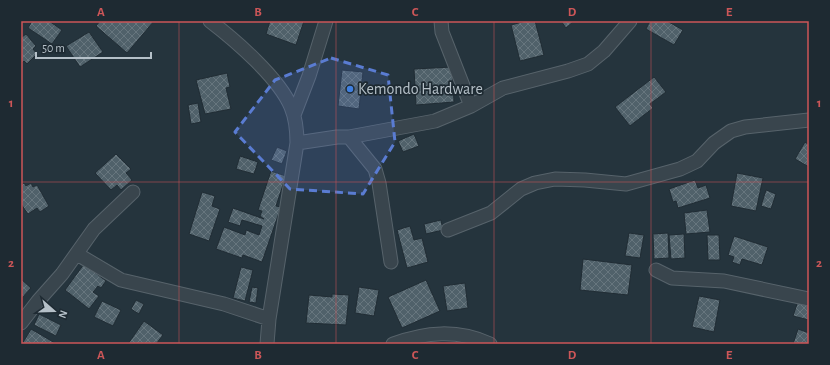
<svg xmlns="http://www.w3.org/2000/svg" width="830" height="365" font-family="'Alegreya Sans',sans-serif">
<style>
.building{fill:url(#building-cross-hatch);stroke:#202c34}
.lines{fill:none;stroke-linecap:round;stroke-linejoin:round}
.street-casing{stroke:#57636b;stroke-width:15}
.street{stroke:#39454d;stroke-width:13}
.marked{fill:#5a7cd2;fill-opacity:0.2;stroke:#5a7cd2;stroke-width:3;stroke-dasharray:8 5;stroke-linejoin:round}
.grid{fill:none;stroke:#cc5658;stroke-width:1;stroke-opacity:0.55}
.shop-dot{fill:#3f7fe0;stroke:#1e2a32;stroke-width:1.5}
.labels{text-anchor:middle;dominant-baseline:central;stroke-width:3.5;stroke-linejoin:round;paint-order:stroke}
.poi-label{font-size:16px;fill:#b5c0c8;stroke:#1e2a32;text-anchor:start}
.neatline{fill:none;stroke:#cc5658;stroke-width:1.5}
.grid-label{font-size:13px;text-anchor:middle;font-weight:bold;fill:#cc5658}
</style>
<defs>
<pattern id="building-cross-hatch" width="8" height="8" patternUnits="userSpaceOnUse"><rect width="8" height="8" fill="#50616a"/><path d="M0 0l8 8M0 8l8-8" fill="none" stroke="#67767e"/></pattern>
</defs>
<rect width="100%" height="100%" fill="#25343d"/>
<path class="building" d="M32 21H49L62 30 52 44 28 28Z
M100 21H154L127 53 96 26Z
M270 21H304L296 45 266 34Z
M526 21H535L544 55 520 61 511 25Z
M561 21H574L566 28Z
M650 21H667L683 30 674 45 646 29Z
M89 32 103 52 80 67 66 46Z
M26 34 36 46 33 49 37 54 27 64 24 61 21 64V35L22 37Z
M452 67 454 102 416 105 414 69Z
M342 70 363 72 359 109 338 106Z
M227 73 230 87 226 88 231 109 205 114 196 80Z
M654 77 666 92 650 104 653 108 630 126 615 107Z
M198 103 201 122 191 124 188 105Z
M414 134 419 146 403 152 398 141Z
M805 142 809 145V167L795 159Z
M277 147 287 151 282 164 271 160Z
M116 154 131 169 126 173 132 180 121 190 117 185 111 190 95 173Z
M240 156 258 162 254 174 236 169Z
M271 171 286 176 276 206 281 207 262 262 243 255 242 258 216 249 224 227 245 235 246 230 259 235 262 226 242 220 240 226 228 222 233 208 264 219 260 216 262 211 258 210Z
M737 173 763 178 756 211 731 206Z
M695 180 698 188 706 185 710 198 678 208 676 201 673 202 669 189Z
M24 183 26 186 31 183 33 187 37 185 49 206 40 212 37 208 28 214 21 204V185Z
M766 190 776 194 771 209 761 206Z
M202 192 215 196 212 206 220 209 209 241 189 234Z
M707 210 710 232 686 234 684 213Z
M441 220 443 230 426 234 424 224Z
M410 226 414 240 422 238 428 262 407 268 397 230Z
M629 233 644 235 640 258 625 256Z
M668 233 669 258 654 259 653 234Z
M684 234 685 258 671 259 669 235Z
M707 235H719L720 260H708Z
M734 236 768 247 762 265 742 259 740 265 732 262 734 257 728 255Z
M583 259 632 265 628 295 580 290Z
M84 264 106 281 101 288 98 286 93 292 99 296 89 309 65 290Z
M241 267 253 270 245 301 233 298Z
M21 279 31 288 21 299Z
M426 280 440 311 402 328 388 297Z
M465 283 468 308 447 311 443 286Z
M252 287 258 288 256 303 249 302Z
M359 287 379 290 374 316 355 313Z
M332 294 349 295 346 325 306 323 309 295 332 297Z
M699 296 720 300 714 332 692 327Z
M136 300 144 304 139 314 131 309Z
M102 301 121 310 113 326 94 317Z
M798 301 809 304V320L793 316Z
M39 314 61 325 56 336 34 325Z
M144 321 163 335 156 344H128Z
M31 329 55 343V344H22Z
M798 329 809 333V344H793Z"/>
<g class="lines">
<defs>
<path id="street" d="M210 21C235 40 279 78 291 107 296 119 297 130 297 143L269 319 267 344
M441 21 442 32 471 106
M294 115 309 76 326 21
M349 137 375 169 379 183 391 262
M297 143 337 137H349L435 121 471 106 503 88 568 71 588 64 604 51 630 21
M448 230 491 213 521 189 535 183 555 179 585 180 626 184 680 169 697 161 714 143 731 131 745 127 809 120
M77 254 121 280 224 304 269 319
M656 270 672 278 724 281 809 299
M21 323 38 301 62 274 94 229 133 192
M393 344C426 332 457 329 490 344"/>
</defs>
<use href="#street" class="street-casing"/>
<use href="#street" class="street"/>
</g>
<path class="marked" d="M331 58 388 75 395 142 363 194 290 189 235 132 275 80Z"/>
<path class="grid" d="M179 21V344M336 21V344M494 21V344M651 21V344M21 182H809"/>
<circle class="shop-dot" cx="350" cy="89" r="4"/>
<g class="labels">
<g class="poi-label">
<text x="358" y="89">Kemondo Hardware</text>
</g>
</g>
<rect width="830" height="365" fill="none" stroke="#1e2a32" stroke-width="44"/>
<g transform="translate(54 311) rotate(110)" stroke="#1e2a32" stroke-width="3" paint-order="stroke">
<path d="M0-3L7 15L0 10L-7 15Z" fill="#b5c0c8"/>
<text y="-6" font-size="11" font-weight="bold" text-anchor="middle" fill="#b5c0c8">N</text>
</g>
<path d="M36 52v6h115v-6" fill="none" stroke="#b5c0c8" stroke-width="2"/>
<text x="42" y="52" font-size="12" fill="#b5c0c8" stroke="#1e2a32" stroke-width="3" paint-order="stroke">50 m</text>
<rect x="22" y="22" width="786" height="321" class="neatline"/>
<g class="grid-label">
<text x="101" y="16">A</text>
<text x="258" y="16">B</text>
<text x="415" y="16">C</text>
<text x="572" y="16">D</text>
<text x="729" y="16">E</text>
<text x="11" y="107">1</text>
<text x="819" y="107">1</text>
<text x="11" y="267">2</text>
<text x="819" y="267">2</text>
<text x="101" y="359">A</text>
<text x="258" y="359">B</text>
<text x="415" y="359">C</text>
<text x="572" y="359">D</text>
<text x="729" y="359">E</text>
</g>
</svg>
